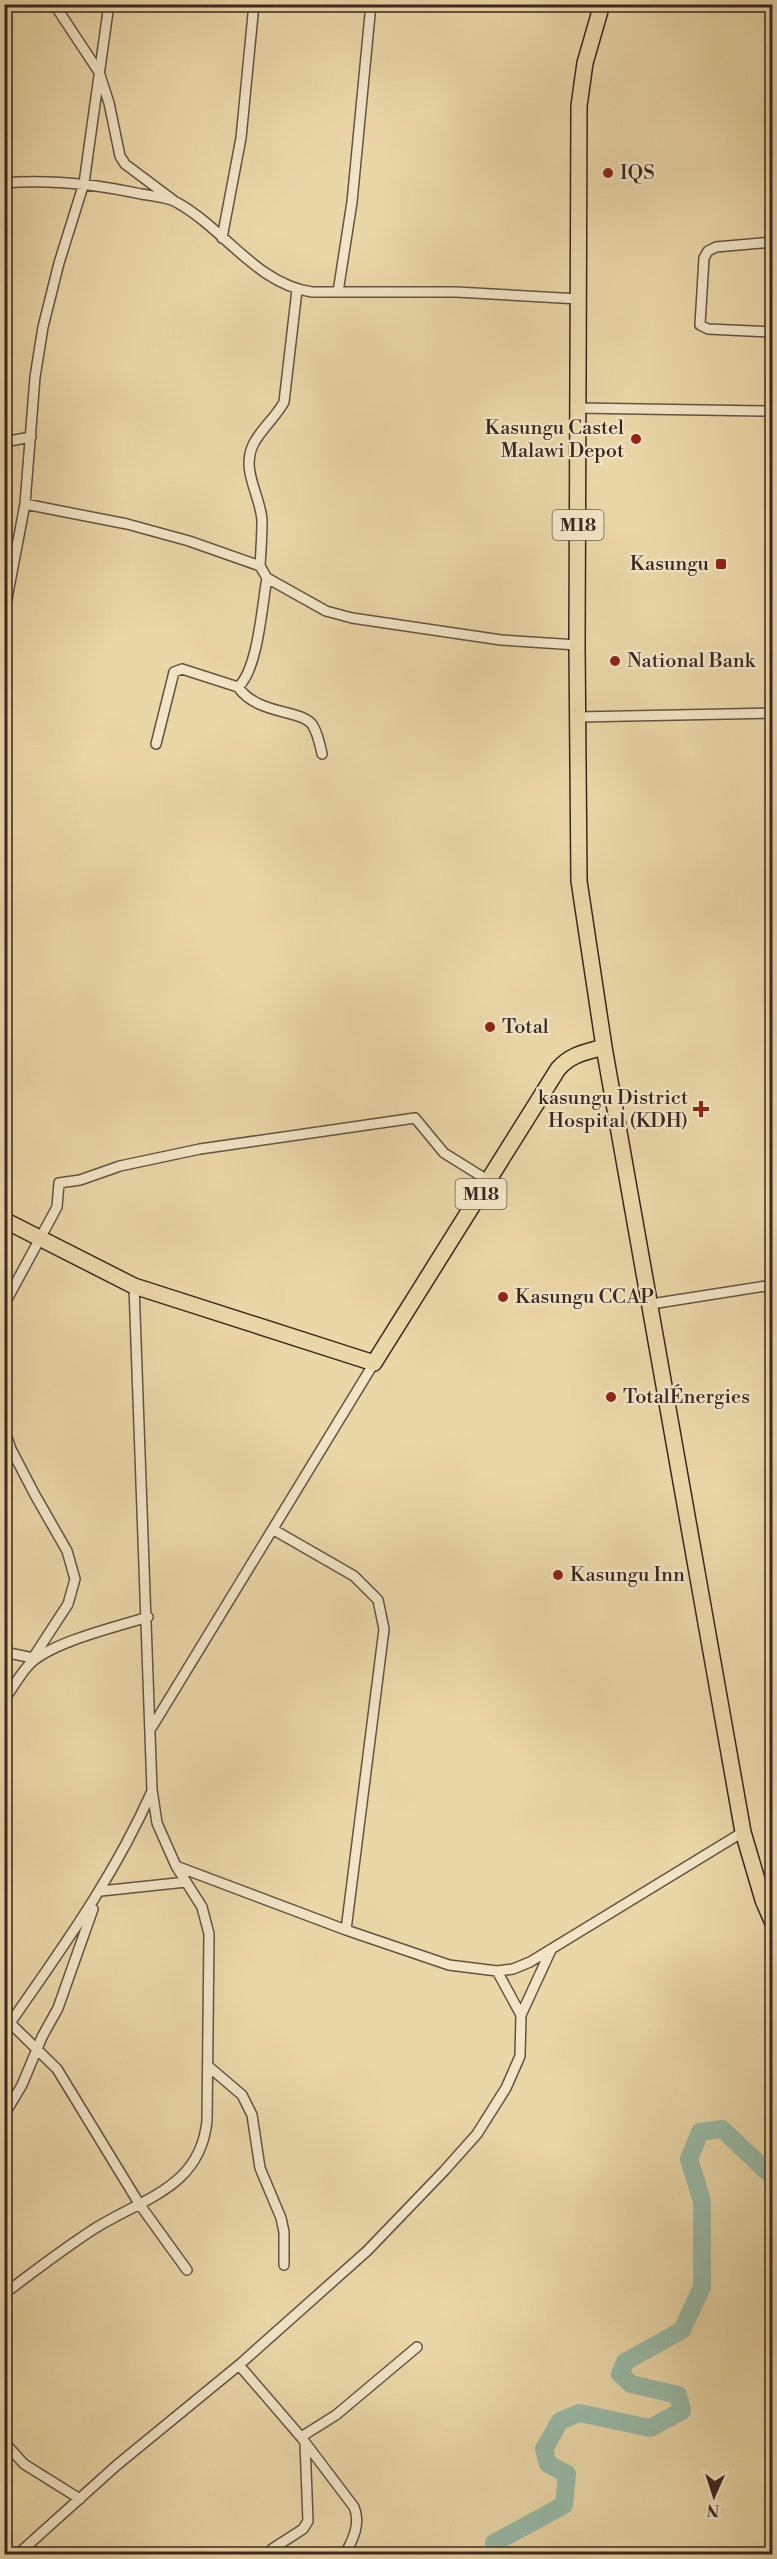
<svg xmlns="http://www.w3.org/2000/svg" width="777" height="2559" font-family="'Libre Bodoni',serif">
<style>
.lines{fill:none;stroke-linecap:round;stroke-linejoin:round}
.river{stroke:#98baa8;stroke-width:18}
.street-casing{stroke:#655342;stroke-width:12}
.primary-casing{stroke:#392720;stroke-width:18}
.street{stroke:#f1e5c6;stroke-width:9}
.primary{stroke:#ead7a8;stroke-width:15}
.poi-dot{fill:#8f2418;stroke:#f1e5c6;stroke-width:2}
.labels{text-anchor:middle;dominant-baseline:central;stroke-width:4.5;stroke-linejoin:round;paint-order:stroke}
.shield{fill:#f1e5c6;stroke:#706052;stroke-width:1.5}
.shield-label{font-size:18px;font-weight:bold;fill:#392720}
.poi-label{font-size:20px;fill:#392720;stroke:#f1e5c6;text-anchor:start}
</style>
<rect width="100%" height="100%" fill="#ead7a8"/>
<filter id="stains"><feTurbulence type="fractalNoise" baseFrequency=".00333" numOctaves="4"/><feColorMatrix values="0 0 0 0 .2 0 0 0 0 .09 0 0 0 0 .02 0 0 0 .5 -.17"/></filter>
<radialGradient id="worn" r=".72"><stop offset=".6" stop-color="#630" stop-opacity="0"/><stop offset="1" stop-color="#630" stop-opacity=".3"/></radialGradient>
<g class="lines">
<path class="river" d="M499 2554 494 2543 564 2505 567 2474 548 2464 544 2449 560 2421 579 2413 650 2428 682 2411 678 2395 631 2384 620 2374 625 2362 682 2330 702 2287V2201L689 2159 700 2132 722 2129 772 2176"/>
<defs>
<path id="street" d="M54 4 99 72 109 103 120 156 125 164 173 200
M4 183C51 179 95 184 141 194 152 196 167 197 176 202 224 228 256 284 312 292H456L579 299
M222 238 241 138 254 4
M772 242 716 247 708 251 704 258 700 325 708 329 772 332
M338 292 352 202 371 4
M578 408 772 411
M4 442 31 437
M25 504 127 524 189 541 260 566 267 578 326 611 352 618 501 640 577 645
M260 566C261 551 262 535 262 520 260 494 240 469 254 443 262 428 276 417 284 402L297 290
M4 614 25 504 35 377 43 327 59 263 84 183 109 4
M238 687C258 716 304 709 313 726 318 734 320 745 322 754
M578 717 772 713
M156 744 174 672 182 669 238 687C258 670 262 605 267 578
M134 1286 152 1790 157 1823 176 1866 346 1930 449 1965 497 1971 513 1969 530 1962 743 1832
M651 1304 772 1285
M4 1305 57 1207 59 1183 80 1180 120 1166 200 1149 415 1118 444 1153 489 1181
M4 1429 11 1449 35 1495 67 1551 75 1579 68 1604 29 1664
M274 1530 354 1576 378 1600 384 1629 346 1930
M4 1652 33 1658
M4 1700C12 1689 19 1676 28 1666 47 1643 119 1626 148 1617
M152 1727 374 1363
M101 1891 186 1882
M497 1971 521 2015
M4 2017 57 2069 140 2205 187 2270
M4 2032C59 1952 112 1881 152 1791
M208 2066 242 2095 252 2115 260 2168 281 2218 284 2232V2265
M4 2115 22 2085 42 2037 58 2008 93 1909
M4 2294C33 2272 63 2249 94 2229 143 2198 200 2188 207 2121L209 1934 202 1907 176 1866
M239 2365 301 2437 354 2507C361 2523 353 2540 345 2554
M301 2437 336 2415 417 2347
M4 2442 24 2464 80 2499
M272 2549 303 2529 308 2521 305 2443
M18 2554 117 2465 239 2365 367 2251 444 2171 477 2134 506 2088 520 2056 521 2015 551 1950"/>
<path id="primary" d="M602 4 585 63 579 106 577 645 579 881 604 1047 743 1832 763 1900 772 1921
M4 1220 134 1286 374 1363 558 1069C571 1054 586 1052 604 1047"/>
</defs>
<use href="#street" class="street-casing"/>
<use href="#primary" class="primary-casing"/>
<use href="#street" class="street"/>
<use href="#primary" class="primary"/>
</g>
<g class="poi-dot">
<circle cx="608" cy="173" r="6"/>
<circle cx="636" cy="439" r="6"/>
<rect x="715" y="558" width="12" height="12" rx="3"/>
<circle cx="615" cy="661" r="6"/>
<circle cx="490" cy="1027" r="6"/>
<path d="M698 1100h6v6h6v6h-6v6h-6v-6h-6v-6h6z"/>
<circle cx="503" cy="1297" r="6"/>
<circle cx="611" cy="1397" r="6"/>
<circle cx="558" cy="1575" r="6"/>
</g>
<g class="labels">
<g class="shield">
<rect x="552.5" y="510" width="51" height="30" rx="4.5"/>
<rect x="455.5" y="1179" width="51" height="30" rx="4.5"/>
</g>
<g class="shield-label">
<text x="578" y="525">M18</text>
<text x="481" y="1194">M18</text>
</g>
<g class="poi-label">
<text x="620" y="173">IQS</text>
<text x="624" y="428" text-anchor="end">Kasungu Castel<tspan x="624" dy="23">Malawi Depot</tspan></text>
<text x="709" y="564" text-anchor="end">Kasungu</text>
<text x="627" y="661">National Bank</text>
<text x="502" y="1027">Total</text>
<text x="688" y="1098" text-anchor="end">kasungu District<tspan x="688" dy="23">Hospital (KDH)</tspan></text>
<text x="515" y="1297">Kasungu CCAP</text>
<text x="623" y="1397">TotalÉnergies</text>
<text x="570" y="1575">Kasungu Inn</text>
</g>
</g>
<rect width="777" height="2559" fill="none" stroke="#ead7a8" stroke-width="24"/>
<rect x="6" y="6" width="765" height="2547" fill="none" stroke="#392720" stroke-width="3"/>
<rect x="12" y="12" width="753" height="2535" fill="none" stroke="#392720" stroke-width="1.5"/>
<g transform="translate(714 2496) rotate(183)" stroke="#f1e5c6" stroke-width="4.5" paint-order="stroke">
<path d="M0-4.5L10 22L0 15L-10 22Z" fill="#392720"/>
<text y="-9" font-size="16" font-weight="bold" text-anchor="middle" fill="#392720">N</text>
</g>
<rect width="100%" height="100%" filter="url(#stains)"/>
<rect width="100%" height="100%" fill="url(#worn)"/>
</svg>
